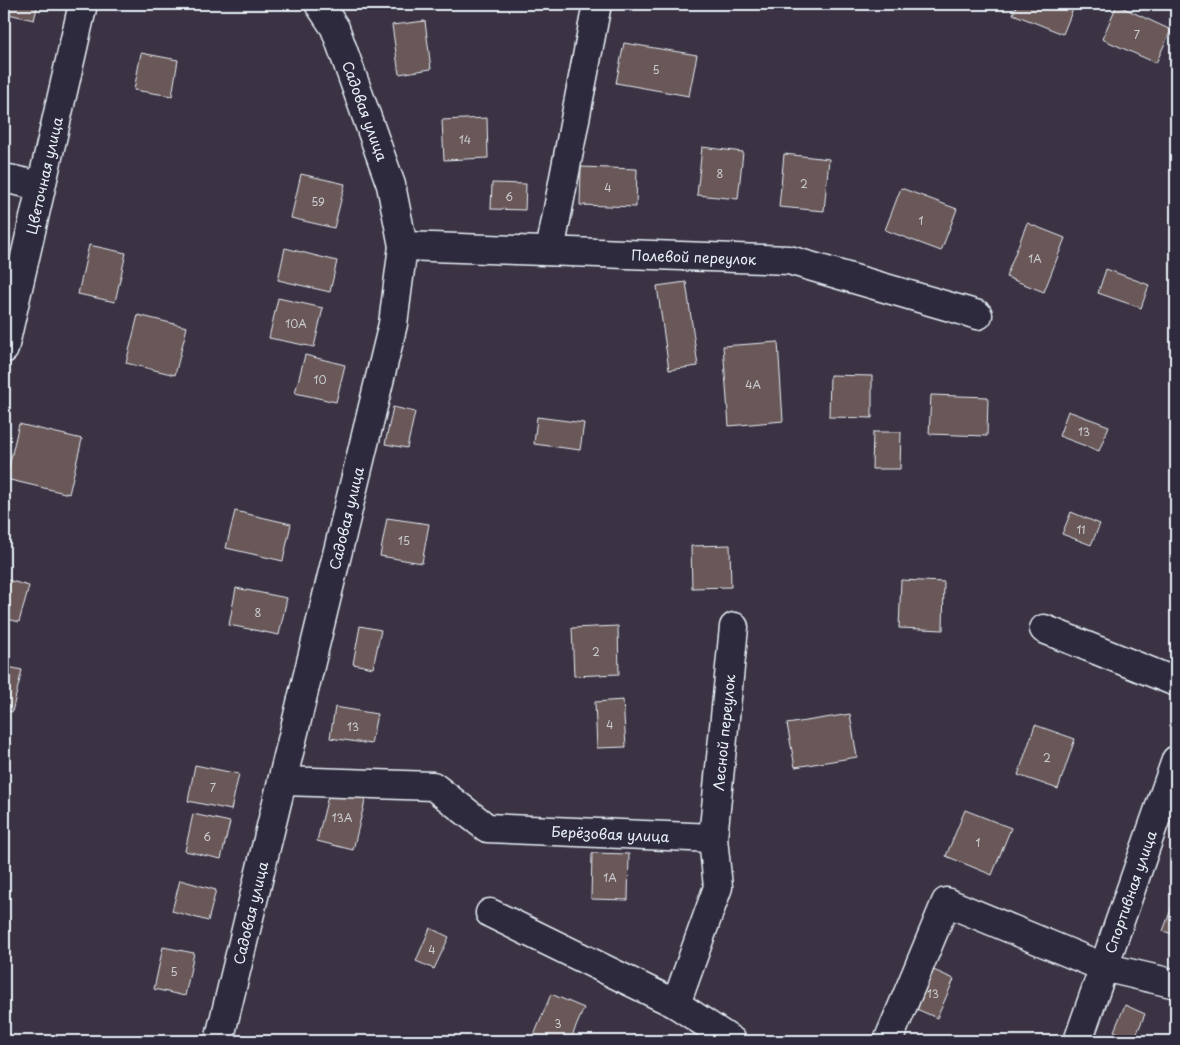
<svg xmlns="http://www.w3.org/2000/svg" width="1180" height="1045" font-family="'Playpen Sans',sans-serif">
<style>
.building{fill:#6b5859;stroke:#e8f1f8}
.lines{fill:none;stroke-linecap:round;stroke-linejoin:round}
.minor-casing{stroke:#e8f1f8;stroke-width:31}
.minor{stroke:#2f2a3d;stroke-width:28}
.labels{text-anchor:middle;dominant-baseline:central;stroke-width:4;stroke-linejoin:round;paint-order:stroke}
.number-label{font-size:11px;fill:#c9cbd0}
.street-label{font-size:14px;fill:#e8f1f8;stroke:#2f2a3d}
</style>
<rect width="100%" height="100%" fill="#3b3343"/>
<filter id="ink" filterUnits="userSpaceOnUse"><feTurbulence type="fractalNoise" baseFrequency=".02" numOctaves="2"/><feDisplacementMap in="SourceGraphic" scale="10" xChannelSelector="R" yChannelSelector="G"/><feConvolveMatrix kernelMatrix="1 2 1 2 8 2 1 2 1" color-interpolation-filters="sRGB"/></filter>
<g filter="url(#ink)">
<path class="building" d="M4 4H38L34 20 4 13Z
M1017 4H1075L1063 34 1013 14Z
M1117 5 1171 30 1156 63 1102 39Z
M425 21 431 69 399 74 392 25Z
M624 43 697 55 689 96 616 83Z
M141 53 178 60 172 96 134 90Z
M487 118 488 158 444 160 442 120Z
M702 147 743 152 738 199 697 195Z
M784 154 829 159 824 211 779 207Z
M581 167 637 169 636 207 580 205Z
M301 174 345 184 334 228 291 218Z
M492 183 526 184 525 210 491 209Z
M901 188 957 209 941 251 885 230Z
M1027 223 1065 238 1044 292 1006 277Z
M89 245 126 253 115 302 78 294Z
M285 248 337 261 330 292 278 280Z
M1106 269 1149 285 1141 308 1098 293Z
M686 282 698 366 669 370 657 286Z
M278 298 323 308 314 347 269 338Z
M138 315 187 327 175 375 126 363Z
M778 342 783 421 729 426 723 346Z
M305 355 345 365 336 402 295 393Z
M830 375 872 376V418L829 417Z
M931 395 988 397 987 436 929 434Z
M393 407 415 412 407 448 385 444Z
M1068 411 1109 426 1099 451 1059 436Z
M537 417 584 423 580 450 534 444Z
M19 424 82 439 69 494 6 479Z
M873 432H901L900 469H872Z
M235 511 291 524 283 561 226 548Z
M1071 512 1100 524 1091 545 1062 534Z
M387 518 429 524 422 563 380 556Z
M730 545 731 587 692 588 691 546Z
M4 579 29 586 19 622 4 618Z
M901 580 944 582 943 630 899 628Z
M236 588 287 598 279 635 229 625Z
M360 626 381 630 373 668 353 664Z
M618 626 619 674 574 676 572 628Z
M4 666 22 670 12 712 4 710Z
M623 700 626 747 597 748 595 702Z
M335 707 377 714 371 744 330 738Z
M850 714 857 757 795 767 787 724Z
M1035 725 1075 739 1058 789 1018 775Z
M195 765 239 774 231 810 188 801Z
M331 784 367 793 353 850 317 841Z
M965 810 1011 828 992 875 946 856Z
M193 814 230 822 221 859 185 851Z
M592 853 629 854 628 900 591 899Z
M180 880 216 890 208 921 172 911Z
M1176 896V935L1163 931Z
M430 928 449 937 434 969 416 961Z
M163 947 194 953 185 996 154 989Z
M929 968 954 979 937 1018 912 1007Z
M551 994 584 1008 570 1041H542L533 1038Z
M1125 1005 1145 1014 1134 1040 1114 1031Z"/>
<g class="lines">
<defs>
<g id="minor">
<path d="M4 178 40 186"/>
<path id="s1" d="M403 246 789 260 978 315"/>
<path d="M550 251 597 4"/>
<path id="s2" d="M4 349 83 4"/>
<path d="M1044 629 1176 682"/>
<path id="s3" d="M284 781 433 786 487 828 713 838 718 887 676 1004 732 1041"/>
<path id="s4" d="M713 838 734 627"/>
<path d="M490 913 676 1004"/>
<path id="s5" d="M219 1041 393 324 403 246 391 185 335 28 319 4"/>
<path d="M888 1041 946 902 1103 967 1176 984"/>
<path id="s6" d="M1078 1041 1176 760"/>
</g>
</defs>
<use href="#minor" class="minor-casing"/>
<use href="#minor" class="minor"/>
</g>
</g>
<g class="labels">
<g class="number-label">
<text x="1137" y="34">7</text>
<text x="656" y="69">5</text>
<text x="465" y="139">14</text>
<text x="720" y="173">8</text>
<text x="804" y="183">2</text>
<text x="608" y="187">4</text>
<text x="509" y="196">6</text>
<text x="318" y="201">59</text>
<text x="921" y="220">1</text>
<text x="1035" y="258">1А</text>
<text x="296" y="323">10А</text>
<text x="320" y="379">10</text>
<text x="753" y="384">4А</text>
<text x="1084" y="431">13</text>
<text x="1081" y="529">11</text>
<text x="404" y="540">15</text>
<text x="258" y="612">8</text>
<text x="596" y="651">2</text>
<text x="610" y="724">4</text>
<text x="353" y="726">13</text>
<text x="1047" y="757">2</text>
<text x="213" y="787">7</text>
<text x="342" y="817">13А</text>
<text x="207" y="836">6</text>
<text x="978" y="842">1</text>
<text x="610" y="877">1А</text>
<text x="432" y="949">4</text>
<text x="174" y="971">5</text>
<text x="933" y="993">13</text>
<text x="558" y="1023">3</text>
</g>
<g class="street-label">
<text transform="translate(365 111) rotate(70)">Садовая улица</text>
<text stroke="none"><textPath href="#s2" startOffset="178">Цветочная улица</textPath></text>
<text stroke="none"><textPath href="#s1" startOffset="291">Полевой переулок</textPath></text>
<text stroke="none"><textPath href="#s5" startOffset="538">Садовая улица</textPath></text>
<text stroke="none"><textPath href="#s4" startOffset="106">Лесной переулок</textPath></text>
<text stroke="none"><textPath href="#s3" startOffset="341">Берёзовая улица</textPath></text>
<text stroke="none"><textPath href="#s6" startOffset="158">Спортивная улица</textPath></text>
<text stroke="none"><textPath href="#s5" startOffset="132">Садовая улица</textPath></text>
</g>
</g>
<rect width="1180" height="1045" fill="none" stroke="#2f2a3d" stroke-width="20"/>
<rect x="10" y="10" width="1160" height="1025" fill="none" stroke="#e8f1f8" stroke-width="2" filter="url(#ink)"/>
</svg>
